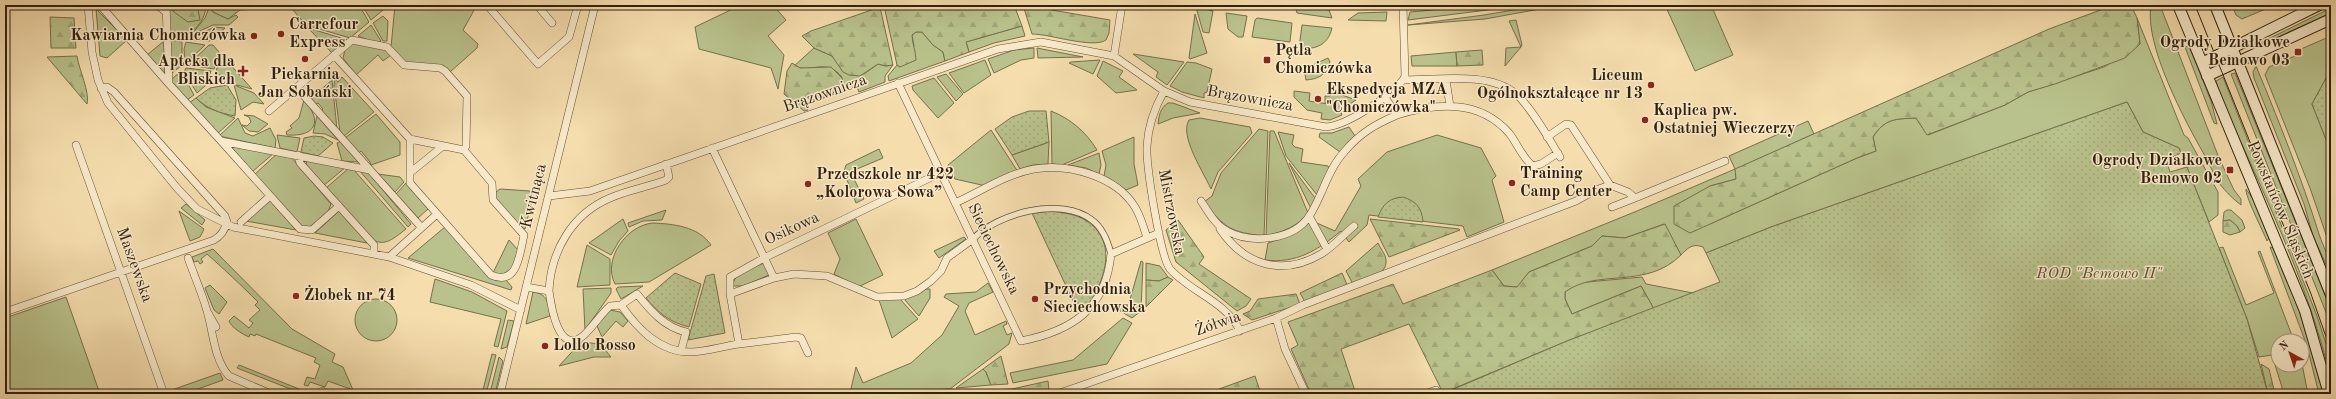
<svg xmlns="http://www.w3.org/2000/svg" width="2336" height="399" font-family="'Old Standard TT',serif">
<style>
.grass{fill:#b9c28c;stroke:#75704d}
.forest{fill:url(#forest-firs);stroke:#75704d}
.park{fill:url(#park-dots);stroke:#75704d}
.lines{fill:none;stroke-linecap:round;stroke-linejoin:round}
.pedestrian-casing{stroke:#624e36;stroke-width:7}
.minor-casing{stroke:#624e36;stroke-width:8}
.secondary-casing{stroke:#311f0e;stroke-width:12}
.pedestrian{stroke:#f8e9ca;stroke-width:5.5}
.minor{stroke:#f8e9ca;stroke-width:7}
.secondary{stroke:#f8e9ca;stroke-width:10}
.tram{stroke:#311f0e;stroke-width:1}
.poi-dot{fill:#8f2418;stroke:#f8e9ca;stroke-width:1.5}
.labels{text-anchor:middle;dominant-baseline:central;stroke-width:3;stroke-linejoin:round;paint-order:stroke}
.poi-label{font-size:16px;font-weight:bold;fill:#311f0e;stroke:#f8e9ca;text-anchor:start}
.street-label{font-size:16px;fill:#311f0e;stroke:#f8e9ca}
.park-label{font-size:16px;font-style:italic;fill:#5a5034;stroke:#f8e9ca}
</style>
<defs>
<pattern id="forest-firs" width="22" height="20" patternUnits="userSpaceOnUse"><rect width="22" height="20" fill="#b9c28c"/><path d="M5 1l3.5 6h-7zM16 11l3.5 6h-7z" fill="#a0a678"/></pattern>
<pattern id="park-dots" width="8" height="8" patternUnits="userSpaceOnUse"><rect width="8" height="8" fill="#b9c28c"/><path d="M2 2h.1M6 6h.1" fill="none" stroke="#a0a678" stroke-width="1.8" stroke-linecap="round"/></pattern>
</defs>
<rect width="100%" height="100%" fill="#f5ddad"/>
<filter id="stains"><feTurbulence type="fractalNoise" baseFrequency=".005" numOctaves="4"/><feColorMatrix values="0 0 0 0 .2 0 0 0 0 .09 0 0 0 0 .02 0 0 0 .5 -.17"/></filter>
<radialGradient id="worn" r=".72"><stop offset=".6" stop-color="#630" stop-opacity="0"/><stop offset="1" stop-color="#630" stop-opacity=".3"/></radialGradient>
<path class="grass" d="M168 5 174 12 197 5H206C206 23 188 40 170 37Z
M210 5 213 12 228 19 236 15 238 17 229 25H213L191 35 205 18Z
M336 5H359L369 22 350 38 306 25 292 9Z
M362 5H389L371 20Z
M395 5H477L463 30 478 44 477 48 450 72 444 66 405 64 391 47Z
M741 5H773L786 20 768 36 784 55 778 89 771 68 699 49 695 27Z
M1490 5H1527L1408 20 1410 12Z
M1543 5H1562L1485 19 1408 25 1484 15Z
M1665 5H1711L1733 55 1695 71Z
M2151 5H2160L2219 158 2234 190 2241 199V205C2233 199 2226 192 2219 183 2214 175 2210 165 2205 156 2185 121 2144 45 2151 5Z
M2232 5H2275L2242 19 2236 15Z
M1295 6 1329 10 1332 18 1297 13Z
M1196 7 1213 11 1209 33 1203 32Z
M2331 8V13L2258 46V44Z
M96 9 127 40 107 58 100 56Z
M1387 12 1386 21 1348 20 1358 13Z
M1226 13 1247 16 1243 37H1238L1228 29Z
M1195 14 1207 53 1190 59 1189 58Z
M383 16 388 21 387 41H383L373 23Z
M1257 18 1292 23 1290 42 1252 37 1255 20Z
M2137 18 2184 135 2188 138 2218 192V215L2209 222 2179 148 2143 132 2127 102 1771 227 1706 253 1703 247C1692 243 1688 248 1681 255L1664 224 1625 238 1602 236 1592 246 1529 272 1518 287 1504 286 1492 270 1637 211 1735 169 1729 156 1808 121 1814 134 1736 169V179L1710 186V224L1857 158 1876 151 1873 137C1885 118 1896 119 1916 118L1928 135 2005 105 2028 92 2104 67 2140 44Z
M1516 20 1522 45 1521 47 1505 66 1506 48 1521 47 1509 21Z
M371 25 381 41 376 43 358 36Z
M1302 25 1332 28C1328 45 1316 50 1299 48Z
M1022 26 1025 36 994 43 969 52 966 42Z
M214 27 225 28 210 41 189 40Z
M308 28 348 40 332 53Z
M916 32H922L933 45 943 52 945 61 889 81 888 76 897 65 900 67 914 46 912 35Z
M2331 36V69L2312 104 2331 152V249L2310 188 2265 75 2269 67 2302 53 2301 49Z
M170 40 182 42V65L171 74Z
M164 41 165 75 147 55Z
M186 42 205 45 185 64 184 49Z
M352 43 385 49 391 55 383 61 378 55 356 75 343 58 345 50Z
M209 45H213L219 52 214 69 188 65Z
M2189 46 2211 101 2217 124 2214 123 2185 47Z
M814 48 832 56 840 66 864 74 878 64 886 66 893 65 885 76V82L859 92 857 87 831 95 839 87 842 77C825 57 813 74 794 66Z
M1034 48V58L1021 60 994 73 988 59 1014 50Z
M1037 48 1083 57 1038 58Z
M1456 52 1457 66H1412L1411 56Z
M221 54 252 89 229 83 216 72Z
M1133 54 1184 62 1167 85 1156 77 1158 72Z
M1328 58 1330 62C1326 75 1319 79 1306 80L1304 69Z
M985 60 991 75 964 93 949 73Z
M1100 60 1093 74 1069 63 1071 62Z
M1103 61 1123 71 1119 77 1137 90 1116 93 1097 76Z
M1187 62 1196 63 1212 69 1207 92 1204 93V98L1182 92 1170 86Z
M2256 66C2279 121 2301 177 2319 234 2324 249 2331 259 2331 275L2313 236 2304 204 2254 78 2253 72Z
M186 68 211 71 205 86 197 93 184 72Z
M181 71 194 95 187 100 172 83V79Z
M2235 73 2325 295 2331 311V325L2231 74Z
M946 74 963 94 956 101 937 77Z
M342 77 374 112 344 136 340 132 334 85 335 79 338 82Z
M2223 77 2317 316 2331 359V380C2308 280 2260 187 2219 93L2216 81Z
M934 78 954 103 938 118 913 90 912 86Z
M332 80 337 129 321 111 323 109 318 103 315 105 310 99Z
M234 85 254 93 264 104 253 102 241 110Z
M1294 91 1310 93 1309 101 1328 104 1325 103V96H1330L1331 91 1356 100 1340 110 1342 115 1330 120 1321 119 1322 113 1307 110 1294 97Z
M196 98 206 107 235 118 217 134 189 103Z
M304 100C323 121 316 137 287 135L286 132 292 128 290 126 299 118Z
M1168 103H1173L1200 113 1173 118 1158 124C1159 116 1160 108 1168 103Z
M1051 111C1071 119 1086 132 1097 150L1062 165 1052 164Z
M376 114 400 142V155L371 165 370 162 361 151 359 153 345 138Z
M244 115 254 116 268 124 258 132 249 131 242 125 247 126 251 122 249 117Z
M317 116 338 140 325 134 313 133Z
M238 118 245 133 253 136 270 128 276 140 275 148 219 136Z
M1200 118 1250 127 1252 133 1218 172 1211 189C1204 173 1179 136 1189 120Z
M1349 127 1355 136 1340 152 1319 137 1320 133H1332Z
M1259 129 1268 131 1264 236C1230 232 1225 228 1204 202L1212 196 1221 173Z
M991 130 1018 172 986 186 955 179 948 165Z
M1270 131H1274L1308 213C1297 227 1284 231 1266 236Z
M1278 132 1294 135 1292 144 1295 147 1303 149 1301 162 1328 166 1330 169 1317 195 1286 156Z
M277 135 300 138 297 152 280 148Z
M1437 135 1481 148 1496 176 1492 180 1504 222 1467 237 1463 226 1369 215 1367 225 1349 242 1341 231C1318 250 1296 264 1265 260L1268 243 1285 237 1310 220 1335 231 1361 186 1358 179 1387 152Z
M1134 137V164L1138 185 1126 190 1104 176 1106 165 1102 151Z
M341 141 359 162 342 161 337 143Z
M1049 142 1048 164 1033 165 1020 169 1012 155Z
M233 147 274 153 252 172 232 150Z
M879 149 883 158 857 169 854 179 864 199 856 203 844 172 846 165Z
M278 153 290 156 331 204 328 212 310 227 301 226 254 175Z
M1099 153 1101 165 1099 174 1086 168 1068 165Z
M307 160 346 167 323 186 306 166Z
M1289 163 1315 198 1311 209Z
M349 168 353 169 406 229C395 237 385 248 372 239L326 188Z
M359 170 368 172 411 224 408 227Z
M378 174 400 177 404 182 395 192Z
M406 183 428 209 418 218 396 194Z
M500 189 530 191 533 196 525 229 520 226 497 201 495 193Z
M2246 189 2255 202 2269 238 2267 241C2263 231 2245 196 2246 189Z
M270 200 296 230 246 221Z
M186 204 205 220 202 225 181 208Z
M666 210 662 220 643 221 629 227 628 223Z
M2227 210H2231L2242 220 2245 228 2240 232 2237 226 2230 220 2223 221 2224 212Z
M179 211 204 229 200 237 190 241Z
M339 211 367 242V243L315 233Z
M623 219 628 231 619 241 611 255 589 243Z
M856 219 883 275 858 287 834 274 840 259 828 233Z
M653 223C673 224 698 226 711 245L649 282 615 284C602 259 627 225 653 223Z
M445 227 490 277 497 280H506L512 287 511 290 408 258Z
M964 237 966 239 939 258 934 251Z
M509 240 518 250 513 268 503 274 493 273Z
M587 245 610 259V285L577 287Z
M2223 247 2246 305 2274 293 2258 252 2260 251 2294 341H2278V365L2302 364 2308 394H2284L2272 355 2259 357 2247 319 2219 248Z
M2270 247 2275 249 2300 313 2324 394H2319L2307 346Z
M213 249 292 329 335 354 332 362 343 367 353 390 328 381 325 387 310 382 308 386 304 385 307 377 315 379 320 365 314 362 316 358 256 334 255 336 250 334 249 337C242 334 231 327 229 321L234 316 249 328 253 323 249 320 260 310 255 305 258 302C240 284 225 270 207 254L201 259 203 262 200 264 198 261 194 262 192 257Z
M1141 261 1143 262 1141 311 1132 318 1112 306 1127 310Z
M764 263 769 275 743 286H733C733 272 753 268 764 263Z
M1146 263 1160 266 1168 277 1159 281 1146 280Z
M1642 277 1646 284 1693 293 1654 309 1641 286 1572 314 1565 299V291L1576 283Z
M435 279 472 292 507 311 498 347 494 346 501 319 430 302Z
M988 283 993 292 969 303 965 311 975 335 1006 321 1007 324 1003 326 1007 335 1012 333 1009 344 950 389 854 393 851 389 856 367 863 383 911 363 942 335 959 306 944 297 946 294 976 292Z
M210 285 227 302 219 314 214 310 205 288Z
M643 286 621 299 616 289 618 287Z
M611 288V293L585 330 583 289Z
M926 289H930V298L919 316 904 299Z
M533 292C548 294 548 303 550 316L526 324Z
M66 297 100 394H5V318Z
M900 299 918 319 892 338 879 300Z
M355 320a21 21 0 1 1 42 0a21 21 0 1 1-42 0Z
M610 310 620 312 628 321 623 327 616 321 602 337 597 326 601 317Z
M1123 318 1132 323 1107 364 1013 383 1010 373 1073 360Z
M508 320 514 321 507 347 501 349Z
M581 342 600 344 611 357H594L559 366Z
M492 354 496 355 486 394H482Z
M499 357 503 361 495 394 490 393Z
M239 365 309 393 310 394H303L237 368Z
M983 369 986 372 991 385 956 388Z
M220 373 223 380 184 394H170L169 391Z"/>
<path class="forest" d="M170 5H197L200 20 188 22 174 12Z
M210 5H263L259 9 240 10 228 19 213 12Z
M1014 5 1022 26 966 42 969 52 945 61 943 52 933 45 922 32H916L912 35C912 44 916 51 916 60L900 67 897 65 884 6Z
M1023 5 1110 20 1109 33 1106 40C1093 49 1050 34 1032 34Z
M2114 5H2131L2137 18 2140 44 2125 58 2055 84 2028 92 2005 105 1927 135 1916 118C1896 119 1885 118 1873 137L1876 151 1857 158 1690 233 1674 224V206L1710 186 1736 179 1735 169 2049 29Z
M880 7 893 65 886 66 878 64 860 76 849 75 843 72 832 56 814 48 802 36 811 31Z
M50 17 74 18 76 48H51Z
M1482 50 1483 65 1457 66 1456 52Z
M77 56C79 70 90 92 87 104L47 57Z
M792 63 800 68 831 67 842 78 843 82 831 95 806 105 808 110 804 111 784 94 787 71Z
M1370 219 1459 229 1460 230 1389 257Z
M1178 220 1204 257 1199 264 1251 299 1246 306 1237 311 1176 262 1166 230Z
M2230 220 2237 226 2240 232 2230 235 2223 232V221Z
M1665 224 1681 255C1646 290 1597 268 1565 292V299L1572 314 1641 286 1654 309 1567 341 1443 393 1409 324 1341 349 1356 394H1311L1291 349 1298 345 1288 322 1393 284 1403 304 1492 270 1504 286 1517 287 1529 272 1592 246 1602 236 1625 238Z
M1378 243C1380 248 1386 255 1386 260 1388 276 1363 280 1353 284L1346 271Z
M1342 273 1348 287 1305 302 1300 293Z
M1168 277 1173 280 1146 307V280L1159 281Z
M1296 294 1300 304 1252 320 1243 314 1250 311 1258 299Z
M1001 356 1008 384 991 385 986 372 983 369Z
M2261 364 2269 369 2275 394H2268Z
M1255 376 1261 394H1221L1219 389Z
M1048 381 1049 390 1037 394H992L993 390 1012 389Z"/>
<path class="park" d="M2331 69V152L2312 104Z
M227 85 236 100 235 116C219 113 208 109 196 98L210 88Z
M2127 102 2143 132 2179 148 2181 153 2166 160 2170 172 2187 167 2247 319 2268 394H1442L1567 341 1720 282 1706 253 1771 227Z
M1029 111H1046L1049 142 1012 155 995 129 1012 117Z
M314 136 323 137 333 143 318 156 301 152 304 138Z
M1403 197C1416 201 1422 208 1423 222L1378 217C1383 204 1389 198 1403 197Z
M1052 211C1063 213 1076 214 1085 220 1120 241 1104 283 1086 308L1073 301 1032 213Z
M675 273 701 284 689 327C669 322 659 313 646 298Z
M714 274 725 333 688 340 706 276Z"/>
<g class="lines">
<defs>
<path id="pedestrian" d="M973 239C998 213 1061 196 1092 220 1103 228 1108 242 1111 254"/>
<path id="minor" d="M88 5 92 52 98 80 108 103 177 188 197 209 233 227 389 257 471 285 521 310
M100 5 169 84
M157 5 166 12
M166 5 169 84 221 141 370 170
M487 5 538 64 569 37 578 5
M537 5 552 23
M334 55 410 139V183L491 275C518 287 520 252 524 235L493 200 492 183 464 150 410 139
M1114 56 1122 5
M1403 80C1436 80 1490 71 1516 94 1531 107 1549 139 1560 157
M1446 80 1450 106
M898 83 1021 341C1072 331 1106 309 1111 254L1159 233
M297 88 421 227
M1164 91C1154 109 1148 127 1147 146 1146 165 1160 256 1170 269 1190 292 1227 302 1240 331
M269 111 352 40 387 47 404 65 440 68 445 71 467 96 466 146 464 150
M1397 115C1437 103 1479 99 1509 133 1517 143 1523 159 1533 166L1541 164 1558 153
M1547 137 1566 124 1571 125 1610 185 1628 192 1635 198 1725 161
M221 141 300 229 312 230 339 206
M76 145 164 394
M712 148 774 278
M298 155 300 163 374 245V253
M411 172 443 146
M549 196 590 191 998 49 1041 42 1114 56 1164 91 1190 102 1326 127C1348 125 1389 97 1403 80L1405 76 1403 5
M1201 201C1208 211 1215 225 1227 231 1251 244 1294 241 1310 215 1323 194 1328 169 1345 151 1360 133 1376 124 1397 115L1384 96
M955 203C980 192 1006 174 1034 169 1068 163 1116 176 1135 207 1141 217 1144 228 1147 238
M1612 207 1635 198
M1309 216 1327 249
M241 222 270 196
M1220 229C1244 265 1282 277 1321 254 1333 247 1343 235 1354 226
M389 257 437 214
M188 258C194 275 202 293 207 311 213 331 214 360 229 376L271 394
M526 287 549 291C551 305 558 356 583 336 593 327 600 315 610 306L621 305 637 294C650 310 664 327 686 332L681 351
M549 291C551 251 572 214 610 198 628 190 648 187 666 180L669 177 666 164
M730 294 774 278 794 274 827 276 877 297 904 296 917 291 931 281 941 271 947 258 973 239
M621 305C637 328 659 352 690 352 706 352 723 346 739 344L730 294V277L764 258 940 173
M5 312 214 240C221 236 225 230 227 222L225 216 114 92 107 87 101 88
M208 313 216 327
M1276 318 1285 349 1306 394
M739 344 796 337 801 338 808 353
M316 394 322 391 329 394
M500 394 595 5
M1057 394 1276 318 1303 305 1576 201 1596 190 1610 185
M1425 394 1436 390"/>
<path id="secondary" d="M2178 5 2305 311 2329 394
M2215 5 2331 295
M2202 63 2319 5
M2207 76 2331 19"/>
</defs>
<use href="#pedestrian" class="pedestrian-casing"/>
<use href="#minor" class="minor-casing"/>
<use href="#secondary" class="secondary-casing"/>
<use href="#pedestrian" class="pedestrian"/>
<use href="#minor" class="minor"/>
<use href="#secondary" class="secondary"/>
<path class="tram" d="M2195 5 2311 294 2331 351"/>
</g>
<g class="poi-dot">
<circle cx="281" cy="34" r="4"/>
<circle cx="254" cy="36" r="4"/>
<rect x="2294" y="48" width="8" height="8" rx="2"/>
<circle cx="305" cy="59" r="4"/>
<rect x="1263" y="56" width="8" height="8" rx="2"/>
<path d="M241 65h4v4h4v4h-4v4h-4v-4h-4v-4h4z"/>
<circle cx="1651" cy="85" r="4"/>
<circle cx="1318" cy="99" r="4"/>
<circle cx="1645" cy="120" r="4"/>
<rect x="2226" y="166" width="8" height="8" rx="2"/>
<circle cx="1512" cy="183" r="4"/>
<circle cx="808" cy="184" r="4"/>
<circle cx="296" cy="296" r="4"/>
<circle cx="1035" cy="299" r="4"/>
<circle cx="545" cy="346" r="4"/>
</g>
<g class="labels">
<g class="poi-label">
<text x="289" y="25">Carrefour<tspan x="289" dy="18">Express</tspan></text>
<text x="246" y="36" text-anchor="end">Kawiarnia Chomiczówka</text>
<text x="2290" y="43" text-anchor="end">Ogrody Działkowe<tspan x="2290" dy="18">Bemowo 03</tspan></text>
<text x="1275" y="51">Pętla<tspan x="1275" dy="18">Chomiczówka</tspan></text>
<text x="235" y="62" text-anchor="end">Apteka dla<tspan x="235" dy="18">Bliskich</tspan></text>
<text x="305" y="75" text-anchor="middle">Piekarnia<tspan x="305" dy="18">Jan Sobański</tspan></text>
<text x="1643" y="76" text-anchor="end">Liceum<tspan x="1643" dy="18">Ogólnokształcące nr 13</tspan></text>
<text x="1326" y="90">Ekspedycja MZA<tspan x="1326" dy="18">"Chomiczówka"</tspan></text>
<text x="1653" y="111">Kaplica pw.<tspan x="1653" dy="18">Ostatniej Wieczerzy</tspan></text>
<text x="2222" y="161" text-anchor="end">Ogrody Działkowe<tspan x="2222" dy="18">Bemowo 02</tspan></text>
<text x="1520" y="174">Training<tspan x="1520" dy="18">Camp Center</tspan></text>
<text x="816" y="175">Przedszkole nr 422<tspan x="816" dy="18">„Kolorowa Sowa”</tspan></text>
<text x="1043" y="290">Przychodnia<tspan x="1043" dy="18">Sieciechowska</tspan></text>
<text x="304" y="296">Żłobek nr 74</text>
<text x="553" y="346">Lollo Rosso</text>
</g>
<g class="street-label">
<text transform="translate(825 94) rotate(-19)">Brązownicza</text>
<text transform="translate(1250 99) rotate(10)">Brązownicza</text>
<text transform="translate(534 196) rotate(-76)">Kwitnąca</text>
<text transform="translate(2280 210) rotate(67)">Powstańców Śląskich</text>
<text transform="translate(1171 212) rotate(79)">Mistrzowska</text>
<text transform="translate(792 229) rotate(-25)">Osikowa</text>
<text transform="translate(993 249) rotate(64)">Sieciechowska</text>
<text transform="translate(134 265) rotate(70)">Maszewska</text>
<text transform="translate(1218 324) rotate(-19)">Żółwia</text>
</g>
<g class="park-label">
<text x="2099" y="274">ROD "Bemowo II"</text>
</g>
</g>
<rect width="2336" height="399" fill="none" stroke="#f5ddad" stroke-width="20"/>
<rect x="6" y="6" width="2324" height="387" fill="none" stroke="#311f0e" stroke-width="2"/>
<rect x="10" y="10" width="2316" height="379" fill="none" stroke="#311f0e"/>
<g transform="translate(2290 353) rotate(320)"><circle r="19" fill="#f8e9ca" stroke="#a8987f"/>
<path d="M0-3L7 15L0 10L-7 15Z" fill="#8f2418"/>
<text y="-6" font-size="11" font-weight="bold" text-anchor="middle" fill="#311f0e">N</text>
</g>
<rect width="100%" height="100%" filter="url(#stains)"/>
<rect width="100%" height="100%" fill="url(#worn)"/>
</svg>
